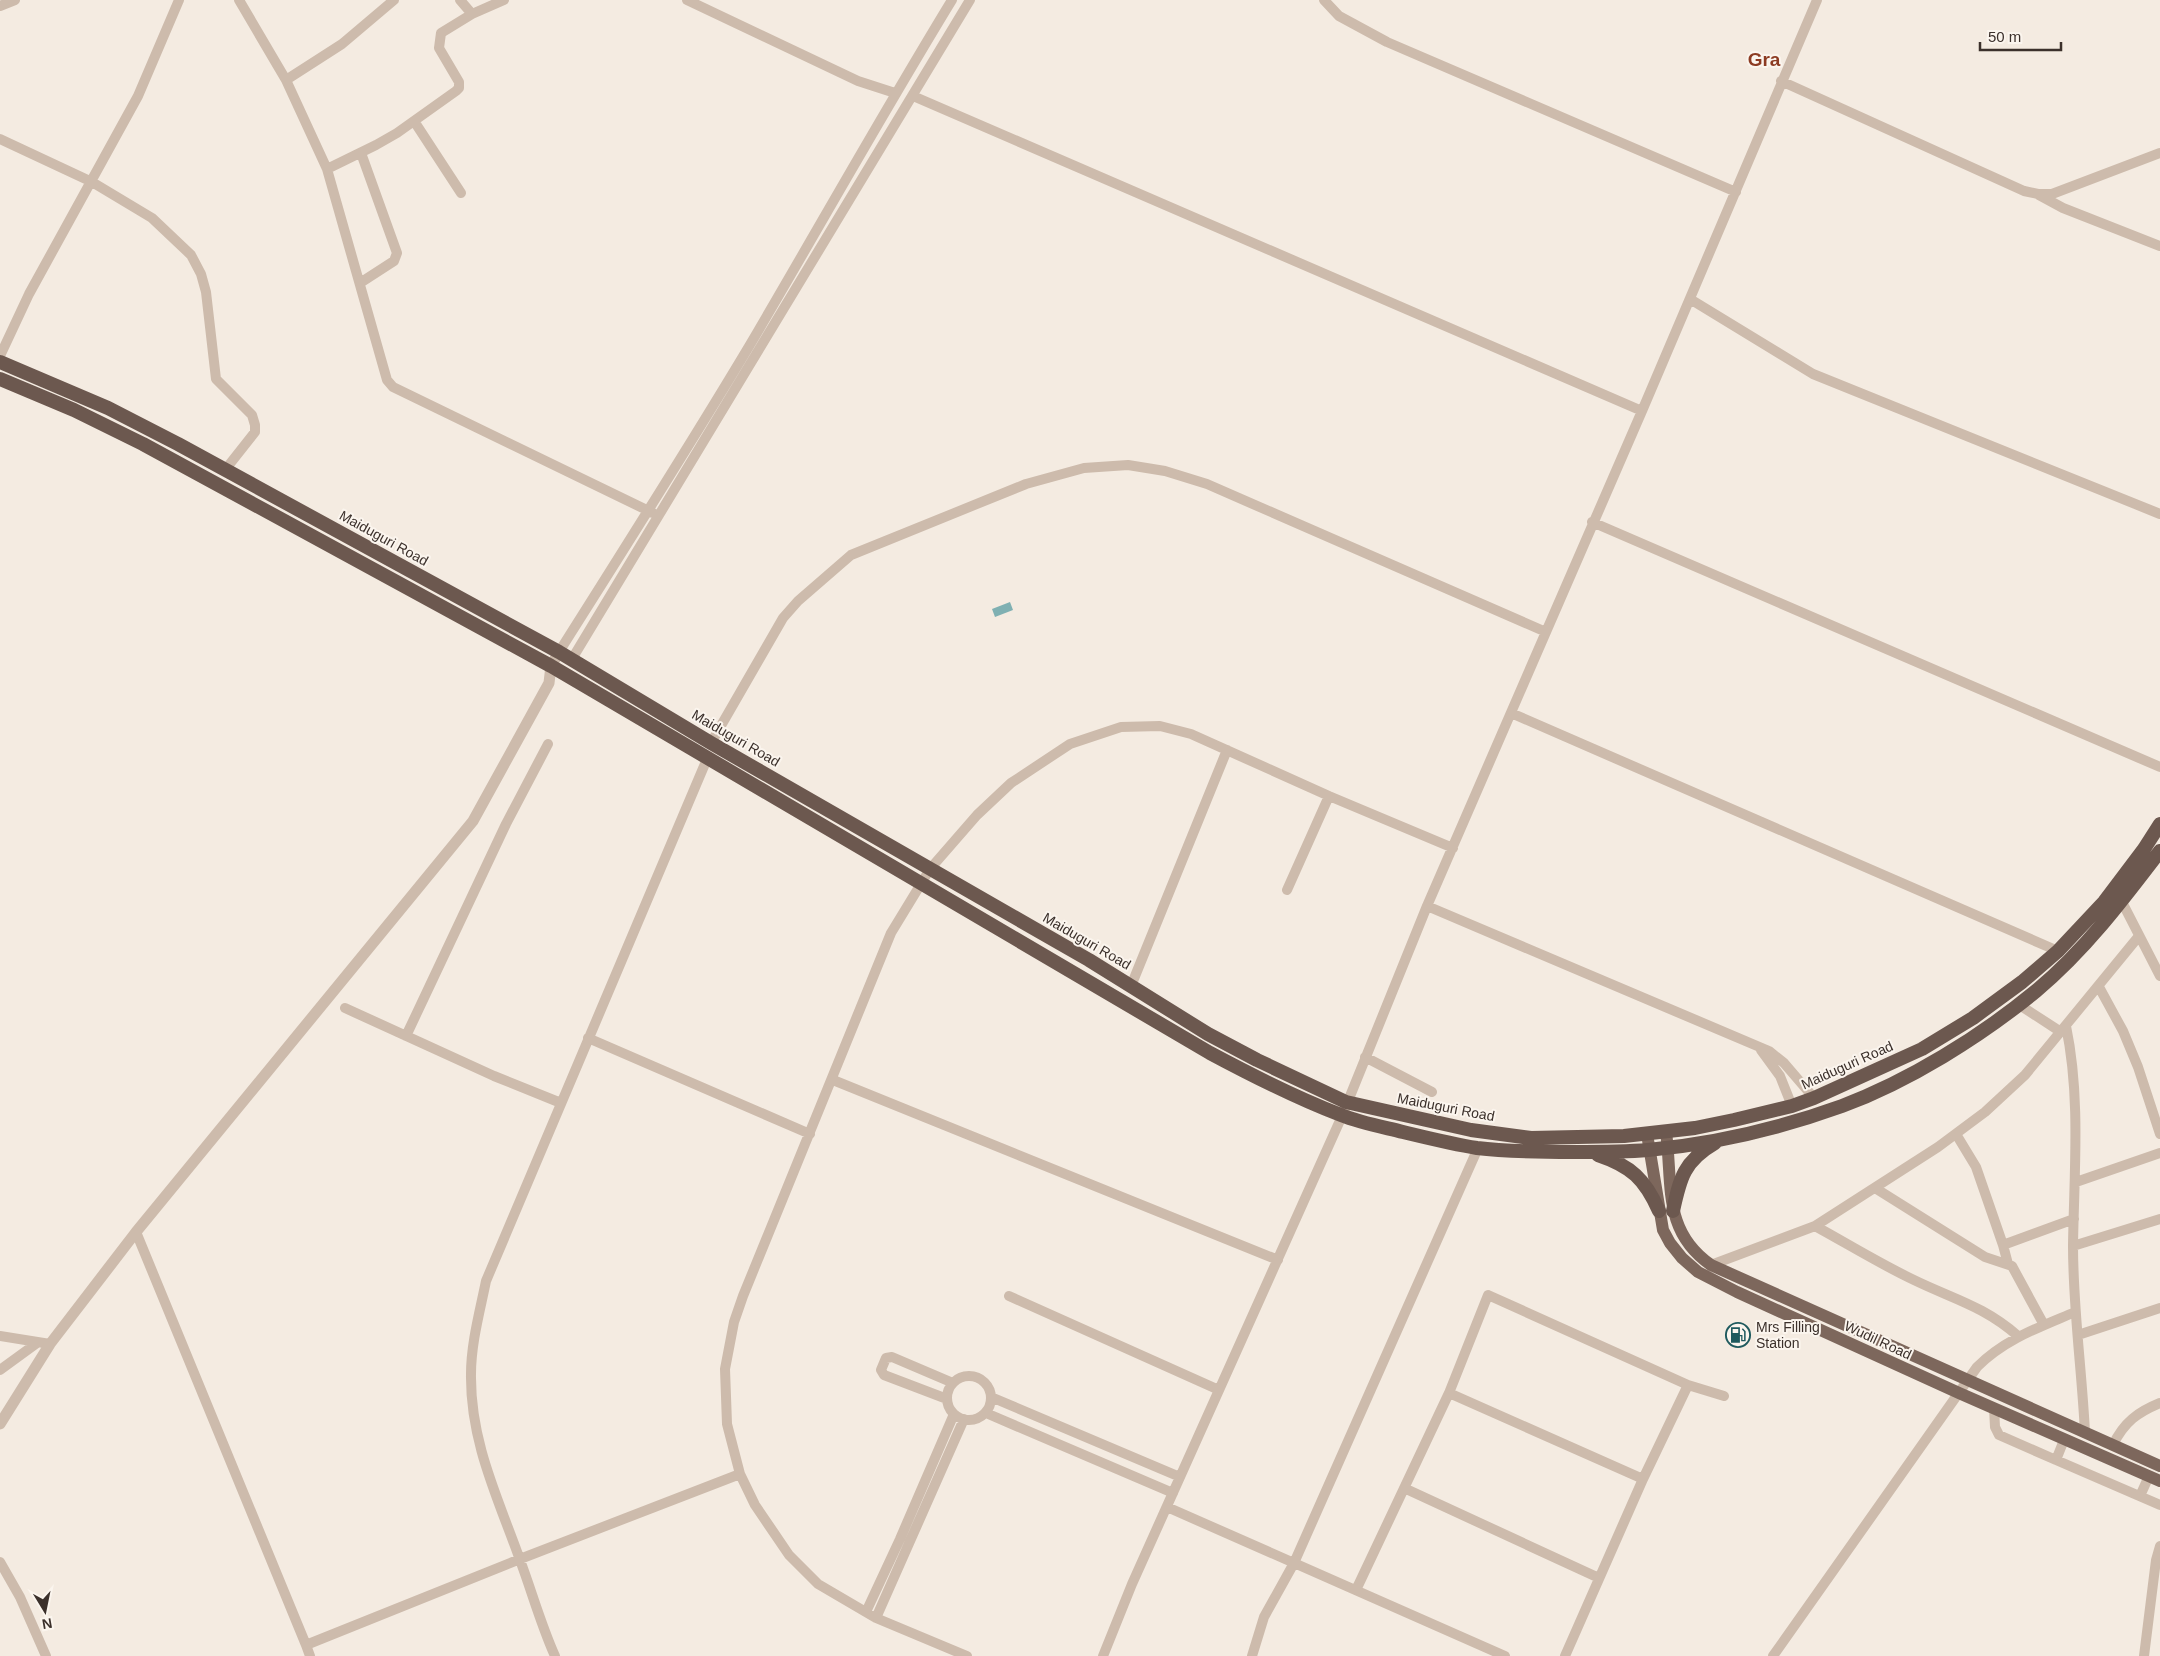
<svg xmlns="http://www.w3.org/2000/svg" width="2160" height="1656" font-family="Helvetica,sans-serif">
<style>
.water{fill:#7fb0b2}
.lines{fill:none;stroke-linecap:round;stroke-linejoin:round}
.minor{stroke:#cdbbac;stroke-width:10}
.tertiary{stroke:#cdbbac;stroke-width:11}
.primary{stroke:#7d675c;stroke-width:12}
.trunk{stroke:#6c584f;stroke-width:14}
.labels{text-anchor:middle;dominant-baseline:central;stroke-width:4;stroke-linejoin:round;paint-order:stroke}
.street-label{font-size:14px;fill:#3b302b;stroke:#fbf5ee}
.poi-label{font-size:14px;fill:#3b302b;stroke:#fbf5ee;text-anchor:start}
.district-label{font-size:19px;font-weight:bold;fill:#8c3b22;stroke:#fbf5ee}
</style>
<rect width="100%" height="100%" fill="#f4ebe1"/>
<path class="water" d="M1010 602 1013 610 995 617 992 609Z"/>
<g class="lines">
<path class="minor" d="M239 0 286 80 327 169 387 380 393 387 653 513
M460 0 472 14
M687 0 858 81 895 93
M1324 0 1339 16 1387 42 1736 192
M0 6 15 0
M286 80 342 44 394 0
M1781 81 2024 191 2038 194H2052L2160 153
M913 96 1642 411
M414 121 461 193
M0 139 92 182 152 218 191 255 201 274 206 292 216 379 252 415 255 425V432L225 470
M327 169 376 145 397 133 456 91 459 88V82L439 48 441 33 472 14 504 0
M2039 195 2063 208 2160 246
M360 283 394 261 397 253 361 153
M1690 299 1813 374 2160 514
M0 356 29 294 138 96 179 0
M1592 522 2160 767
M559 652C624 549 689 447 751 343 818 229 883 113 952 0
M572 659 970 0
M1511 713 2058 951
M711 743 783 618 798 601 851 555 1026 484 1084 468 1128 465 1165 471 1207 484 1546 632
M1287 890 1329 796
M2122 902 2160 976
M1427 906 1769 1051 1784 1063 1814 1098
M1131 986 1227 750
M2099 987 2123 1031 2138 1067 2160 1134
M2018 1004 2061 1032
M345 1008 494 1076 561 1103
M2066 1026C2081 1098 2074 1173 2073 1246 2073 1309 2082 1371 2085 1433
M406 1036 506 824 548 744
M588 1038 810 1134
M1761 1050 1780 1076 1792 1106
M1365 1057 1432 1092
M833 1080 1278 1260
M1956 1134 1976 1167 2003 1245
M2076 1182 2160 1153
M1875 1188 1985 1257 2012 1266 2044 1325
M1815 1226C1848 1244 1880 1264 1914 1280 1953 1299 1984 1306 2018 1336
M136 1232 306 1645 520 1559 740 1474
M2073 1246 2160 1219
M2008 1264 2003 1245 2074 1219
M1711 1265 1815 1226 1938 1147 1985 1112 2025 1075 2139 936
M1009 1296 1219 1390
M2078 1335 2160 1308
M0 1336 50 1344
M0 1370 37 1343
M947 1398a22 22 0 1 1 44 0a22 22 0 1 1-44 0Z
M1449 1393 1488 1295 1688 1385 1724 1396
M991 1397 1180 1477
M947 1399 884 1375 881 1370 886 1358 892 1357 953 1383
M1994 1408 1995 1427 1999 1435 2056 1460
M986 1413 1173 1493
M2064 1440 2056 1460 2160 1505
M2113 1445C2124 1422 2138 1412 2160 1403
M1643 1479 1688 1385
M1404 1488 1599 1578
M2140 1496 2149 1476
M1167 1507 1505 1656
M0 1562 20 1597 46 1656
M1356 1590 1449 1393 1643 1479 1565 1656
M866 1612 900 1539 954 1414
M876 1618 964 1419
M306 1645 310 1656
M555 1656C541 1625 532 1592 520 1560 498 1498 470 1442 471 1374 471 1343 480 1311 486 1281L707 759
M967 1656 876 1618 818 1584 789 1555 755 1505 740 1474 727 1424 725 1369 734 1322 743 1296 891 933 930 869 977 815 1011 783 1070 744 1121 727 1160 726 1191 734 1329 796 1453 848
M1103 1656 1132 1584 1342 1116 1427 906 1642 411 1817 0
M1252 1656 1264 1617 1294 1563 1478 1148
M1773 1656 1977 1367C2005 1339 2040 1327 2075 1312
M2144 1656 2156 1560 2160 1546"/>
<path class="tertiary" d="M0 1424 50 1344 136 1232 473 821 549 683 551 666 559 652"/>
<path class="primary" d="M1666 1132C1673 1184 1662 1231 1711 1265L2160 1466
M1647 1134 1663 1230 1670 1243 1682 1258 1698 1272 1737 1292 1959 1393 2160 1481"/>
<path class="trunk" d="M0 362 108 408 178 444 559 652 711 743 1089 960 1208 1034 1257 1060 1346 1102 1471 1130 1531 1138 1624 1136 1695 1128 1734 1120 1792 1106 1814 1098 1922 1049 1973 1018 2022 982 2058 951 2104 902 2144 849 2160 824
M0 379 74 410 143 444 551 666 1210 1053C1253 1076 1296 1098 1341 1115 1361 1123 1383 1127 1403 1132 1428 1138 1452 1144 1477 1148 1508 1152 1541 1152 1573 1152 1598 1152 1624 1152 1648 1150 1713 1144 1781 1128 1842 1106 1909 1081 1980 1037 2036 991 2084 951 2122 901 2160 851
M1598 1155C1631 1166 1645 1179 1659 1211
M1673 1211C1680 1178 1684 1161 1715 1143"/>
</g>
<defs>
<symbol id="fuel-ring" viewBox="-11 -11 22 22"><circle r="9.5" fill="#fbf5ee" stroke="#1f5a5e" stroke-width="1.5"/><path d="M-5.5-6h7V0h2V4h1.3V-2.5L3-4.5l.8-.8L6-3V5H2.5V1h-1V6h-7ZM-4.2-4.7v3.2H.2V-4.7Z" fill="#1f5a5e"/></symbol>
</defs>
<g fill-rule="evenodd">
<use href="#fuel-ring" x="1724" y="1321" width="28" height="28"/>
</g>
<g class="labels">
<g class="street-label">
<text transform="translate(384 538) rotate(29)">Maiduguri Road</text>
<text transform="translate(736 738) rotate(30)">Maiduguri Road</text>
<text transform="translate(1087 941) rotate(30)">Maiduguri Road</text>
<text transform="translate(1847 1065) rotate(-24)">Maiduguri Road</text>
<text transform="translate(1446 1107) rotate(11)">Maiduguri Road</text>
<text transform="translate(1878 1340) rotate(25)">Wudil Road</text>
</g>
<g class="poi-label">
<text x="1756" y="1327">Mrs Filling<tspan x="1756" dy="16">Station</tspan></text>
</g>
<g class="district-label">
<text x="1764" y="59">Gra</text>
</g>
</g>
<g transform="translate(45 1611) rotate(170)" stroke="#fbf5ee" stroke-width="4" paint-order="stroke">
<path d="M0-4L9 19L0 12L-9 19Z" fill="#3b302b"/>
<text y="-8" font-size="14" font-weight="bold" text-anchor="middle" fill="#3b302b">N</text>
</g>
<path d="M1980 42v8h81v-8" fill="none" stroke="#3b302b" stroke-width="2.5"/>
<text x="1988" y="42" font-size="15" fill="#3b302b" stroke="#fbf5ee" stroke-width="4" paint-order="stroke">50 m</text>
</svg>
